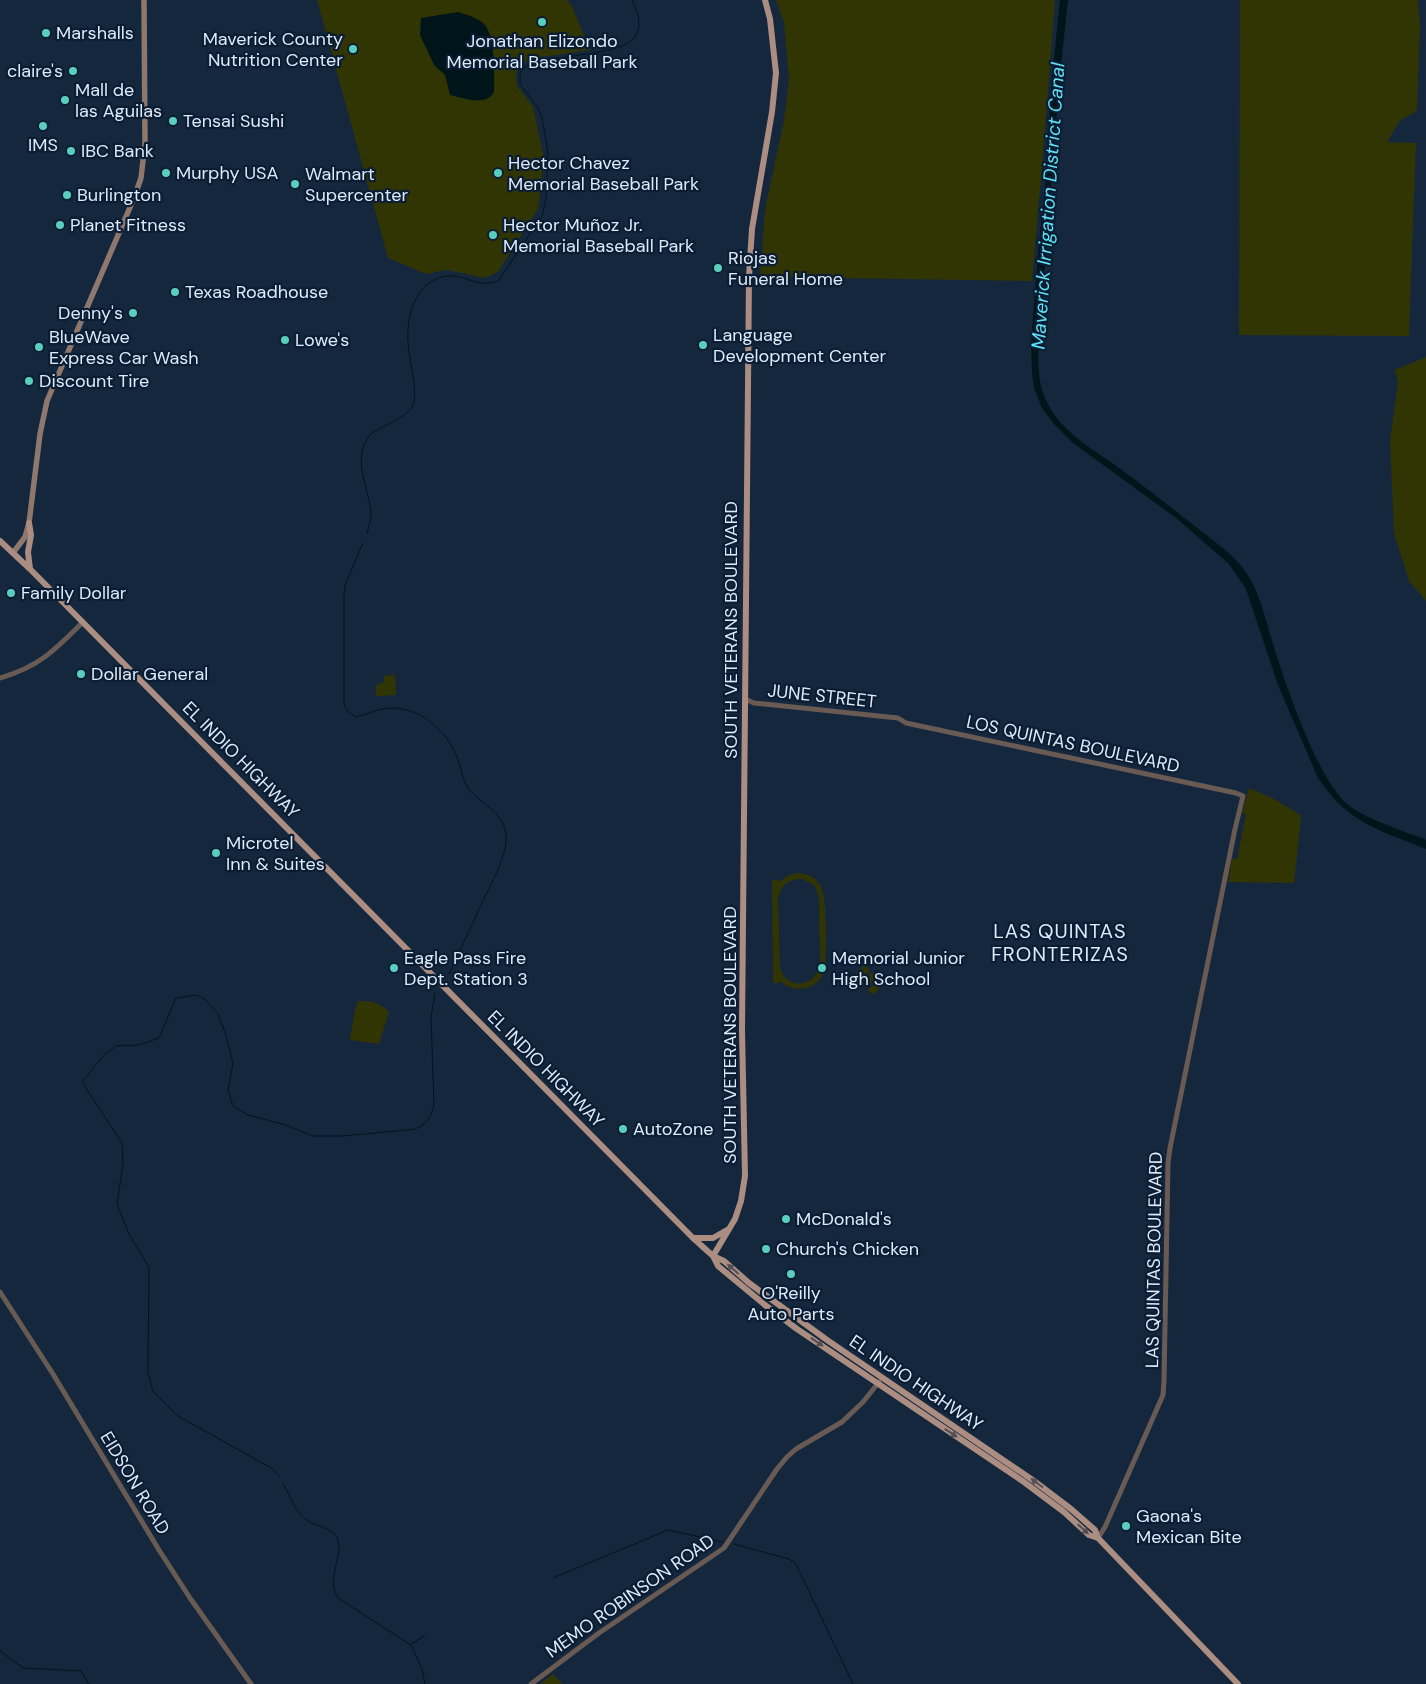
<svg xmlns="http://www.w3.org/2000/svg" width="1426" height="1684" font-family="'DM Sans',sans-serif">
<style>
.green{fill:#313504;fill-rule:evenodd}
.water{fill:#00151a}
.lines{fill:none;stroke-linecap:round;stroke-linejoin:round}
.stream{stroke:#00151a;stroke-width:1}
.tertiary{stroke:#695a54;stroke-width:5}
.secondary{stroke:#8e776d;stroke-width:5.5}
.primary{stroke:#ab8d81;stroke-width:6}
.oneway{fill:#534f56}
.poi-dot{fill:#5acebd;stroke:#0b1d33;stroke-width:2}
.labels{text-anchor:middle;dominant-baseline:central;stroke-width:4.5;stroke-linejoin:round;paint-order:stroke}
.poi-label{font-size:18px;fill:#deeaf9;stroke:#0b1d33;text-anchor:start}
.street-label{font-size:18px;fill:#deeaf9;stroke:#0b1d33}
.water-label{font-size:19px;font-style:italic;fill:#5fe2f6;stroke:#0b1d33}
.quarter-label{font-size:20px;letter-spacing:1px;fill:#deeaf9;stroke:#0b1d33}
</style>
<rect width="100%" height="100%" fill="#14273d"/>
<path class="green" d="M317 0H566L571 4 590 50 529 59 521 66 516 73 517 86 533 107 544 158 538 209 498 272 485 278 447 270 426 274 388 258Z
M776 0H1055L1043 155 1032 281 760 277 765 209 784 120 789 79 784 23Z
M1240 0H1418L1420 26 1417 109C1414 115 1410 114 1404 118 1394 126 1394 133 1387 142L1416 143 1409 336 1239 335Z
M1426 357V601L1409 581 1394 533 1390 441 1398 383 1395 370Z
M395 674 396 695 376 696V685L384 682V675L390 676Z
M1249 788 1274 799 1299 814 1301 817 1294 883 1228 882 1232 859H1237L1246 814 1242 813Z
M796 873C806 873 815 876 820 885 828 896 826 953 825 968 820 990 795 995 780 981L779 983H773L772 880H778L779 882 787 876ZM802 879 814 885 819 897 820 964C817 987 787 991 780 968L778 898C781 885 789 879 802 879Z
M864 965 870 970 859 981 854 976Z
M872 972 877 977 866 988 861 983Z
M879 979 884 984 873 995 868 990Z
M358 1001C373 1001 377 1001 389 1012L379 1044 350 1040 355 1009Z
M553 1674 563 1684H540Z"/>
<path class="water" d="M1060 0H1068L1059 84 1038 357C1039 371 1039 385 1045 398 1058 429 1089 447 1115 465 1146 487 1175 511 1205 534 1218 544 1231 554 1242 567 1259 588 1265 618 1273 644 1285 683 1317 778 1347 804 1367 820 1402 830 1426 840V849C1379 830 1348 823 1318 778L1278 685 1246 589 1229 564 1176 518 1073 443 1054 424 1042 408 1034 388 1032 373 1031 342 1038 255 1047 165 1050 98Z
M458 12C467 15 476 17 483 23 496 34 494 75 494 92 486 107 463 98 450 95L445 75 434 65 420 35 421 18Z"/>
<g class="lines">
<path class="stream" d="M367 533C369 526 371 520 371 513 369 487 350 457 371 434 384 424 408 419 414 403 417 384 409 362 408 342 406 315 416 280 447 276 465 274 481 290 499 280L542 216 546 198 548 152 542 118 538 108 520 84V73L528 64 536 61C552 59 569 57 586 54 620 49 654 44 632 0
M363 543 345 585 344 595V704L348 712 356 717C365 715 373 711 382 709 413 703 442 725 455 752 461 764 461 777 468 788 480 804 503 811 506 834 508 856 490 885 481 905 470 928 460 951 449 974
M279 1476 273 1469 178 1416 153 1391 148 1373 149 1267 129 1234 117 1204 123 1164 122 1143 82 1082 102 1057 116 1046 139 1045 159 1038 176 998 196 995 206 1000 218 1014 226 1035 233 1063 228 1090 233 1106 248 1115 286 1125 312 1136H344L415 1129C428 1124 430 1118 434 1105L431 1017 435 994
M283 1483C289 1494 295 1511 305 1519 314 1526 332 1527 337 1538 345 1554 325 1579 338 1598L411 1645 422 1669 425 1684
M734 1544 789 1559 796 1564 853 1684
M553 1578 668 1530 723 1542
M412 1644 425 1635
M0 1651 23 1668 81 1671 89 1684"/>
<path class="tertiary" d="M0 678C39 667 55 650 83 622
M745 699 754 703 898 718 906 723 1236 793 1243 796 1235 829 1170 1148 1168 1163 1164 1381 1163 1395 1105 1527 1098 1538
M0 1292 53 1374 159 1550 190 1598 251 1684
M531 1684 599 1633 724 1548 777 1469 787 1457 796 1449 842 1422 863 1402 879 1382"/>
<path class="secondary" d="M13 553 25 537 29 523 40 434 47 401 134 198 141 178 145 143 144 0"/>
<path class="primary" d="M29 523 31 535 28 552 30 569
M0 541 30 569 693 1238 713 1256 724 1261 749 1283 827 1340 1034 1481 1071 1509 1095 1530 1098 1538
M693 1238H713L727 1230
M713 1256 735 1219 741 1201 745 1176 742 1030 749 277 752 229 772 112 776 73 770 19 765 0
M713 1256 718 1266 765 1305 797 1329 1024 1482 1064 1512 1089 1535 1098 1538 1238 1684"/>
</g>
<defs><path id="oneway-solid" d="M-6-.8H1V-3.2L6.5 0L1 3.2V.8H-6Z" transform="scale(1.25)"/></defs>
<g class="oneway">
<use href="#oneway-solid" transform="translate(733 1269) rotate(-139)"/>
<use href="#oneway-solid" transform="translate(817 1342) rotate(34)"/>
<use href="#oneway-solid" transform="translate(951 1433) rotate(34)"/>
<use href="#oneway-solid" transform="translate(1037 1483) rotate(-143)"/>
<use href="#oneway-solid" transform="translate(1083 1529) rotate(42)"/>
</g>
<g class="poi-dot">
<circle cx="542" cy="22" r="5"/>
<circle cx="46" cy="33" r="5"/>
<circle cx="353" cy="49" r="5"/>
<circle cx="73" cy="71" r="5"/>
<circle cx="65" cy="100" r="5"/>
<circle cx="173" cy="121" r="5"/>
<circle cx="43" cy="126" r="5"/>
<circle cx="71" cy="151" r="5"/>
<circle cx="166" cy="173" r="5"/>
<circle cx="498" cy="173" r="5"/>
<circle cx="295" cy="184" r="5"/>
<circle cx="67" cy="195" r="5"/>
<circle cx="60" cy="225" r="5"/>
<circle cx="493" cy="235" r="5"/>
<circle cx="718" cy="268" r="5"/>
<circle cx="175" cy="292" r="5"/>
<circle cx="133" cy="313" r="5"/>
<circle cx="285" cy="340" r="5"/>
<circle cx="703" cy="345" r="5"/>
<circle cx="39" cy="347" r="5"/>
<circle cx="29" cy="381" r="5"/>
<circle cx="11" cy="593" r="5"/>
<circle cx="81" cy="674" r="5"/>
<circle cx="216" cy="853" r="5"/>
<circle cx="394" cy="968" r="5"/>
<circle cx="822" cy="968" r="5"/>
<circle cx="623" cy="1129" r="5"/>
<circle cx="786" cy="1219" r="5"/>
<circle cx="766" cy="1249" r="5"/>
<circle cx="791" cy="1274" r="5"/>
<circle cx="1126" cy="1526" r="5"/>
</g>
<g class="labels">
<g class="poi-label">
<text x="56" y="33">Marshalls</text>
<text x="343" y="39" text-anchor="end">Maverick County<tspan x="343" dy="21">Nutrition Center</tspan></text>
<text x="542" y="41" text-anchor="middle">Jonathan Elizondo<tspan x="542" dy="21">Memorial Baseball Park</tspan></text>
<text x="63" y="71" text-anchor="end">claire's</text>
<text x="75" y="90">Mall de<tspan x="75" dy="21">las Aguilas</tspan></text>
<text x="183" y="121">Tensai Sushi</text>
<text x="43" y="145" text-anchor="middle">IMS</text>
<text x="81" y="151">IBC Bank</text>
<text x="508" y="163">Hector Chavez<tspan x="508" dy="21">Memorial Baseball Park</tspan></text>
<text x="176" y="173">Murphy USA</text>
<text x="305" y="174">Walmart<tspan x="305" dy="21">Supercenter</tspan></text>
<text x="77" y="195">Burlington</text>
<text x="70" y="225">Planet Fitness</text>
<text x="503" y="225">Hector Muñoz Jr.<tspan x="503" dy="21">Memorial Baseball Park</tspan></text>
<text x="728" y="258">Riojas<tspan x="728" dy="21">Funeral Home</tspan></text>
<text x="185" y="292">Texas Roadhouse</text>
<text x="123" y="313" text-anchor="end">Denny's</text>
<text x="713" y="335">Language<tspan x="713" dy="21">Development Center</tspan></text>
<text x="49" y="337">BlueWave<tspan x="49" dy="21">Express Car Wash</tspan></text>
<text x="295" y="340">Lowe's</text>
<text x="39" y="381">Discount Tire</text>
<text x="21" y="593">Family Dollar</text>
<text x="91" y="674">Dollar General</text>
<text x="226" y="843">Microtel<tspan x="226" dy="21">Inn &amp; Suites</tspan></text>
<text x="404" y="958">Eagle Pass Fire<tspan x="404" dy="21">Dept. Station 3</tspan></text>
<text x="832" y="958">Memorial Junior<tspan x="832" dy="21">High School</tspan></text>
<text x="633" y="1129">AutoZone</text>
<text x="796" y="1219">McDonald's</text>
<text x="776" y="1249">Church's Chicken</text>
<text x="791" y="1293" text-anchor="middle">O'Reilly<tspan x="791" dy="21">Auto Parts</tspan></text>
<text x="1136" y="1516">Gaona's<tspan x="1136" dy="21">Mexican Bite</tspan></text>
</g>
<g class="street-label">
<text transform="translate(731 630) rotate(-90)">SOUTH VETERANS BOULEVARD</text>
<text transform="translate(822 696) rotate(6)">JUNE STREET</text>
<text transform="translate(1073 744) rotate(12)">LOS QUINTAS BOULEVARD</text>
<text transform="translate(241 760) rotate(45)">EL INDIO HIGHWAY</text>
<text transform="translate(730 1035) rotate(-90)">SOUTH VETERANS BOULEVARD</text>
<text transform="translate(546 1069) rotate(45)">EL INDIO HIGHWAY</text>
<text transform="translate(1154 1260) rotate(-89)">LAS QUINTAS BOULEVARD</text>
<text transform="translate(916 1383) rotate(34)">EL INDIO HIGHWAY</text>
<text transform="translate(135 1483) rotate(59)">EIDSON ROAD</text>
<text transform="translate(630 1596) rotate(-35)">MEMO ROBINSON ROAD</text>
</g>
<g class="water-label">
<text transform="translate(1048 206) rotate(-86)">Maverick Irrigation District Canal</text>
</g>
<g class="quarter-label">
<text x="1060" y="931">LAS QUINTAS<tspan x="1060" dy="23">FRONTERIZAS</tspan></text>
</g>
</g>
</svg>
